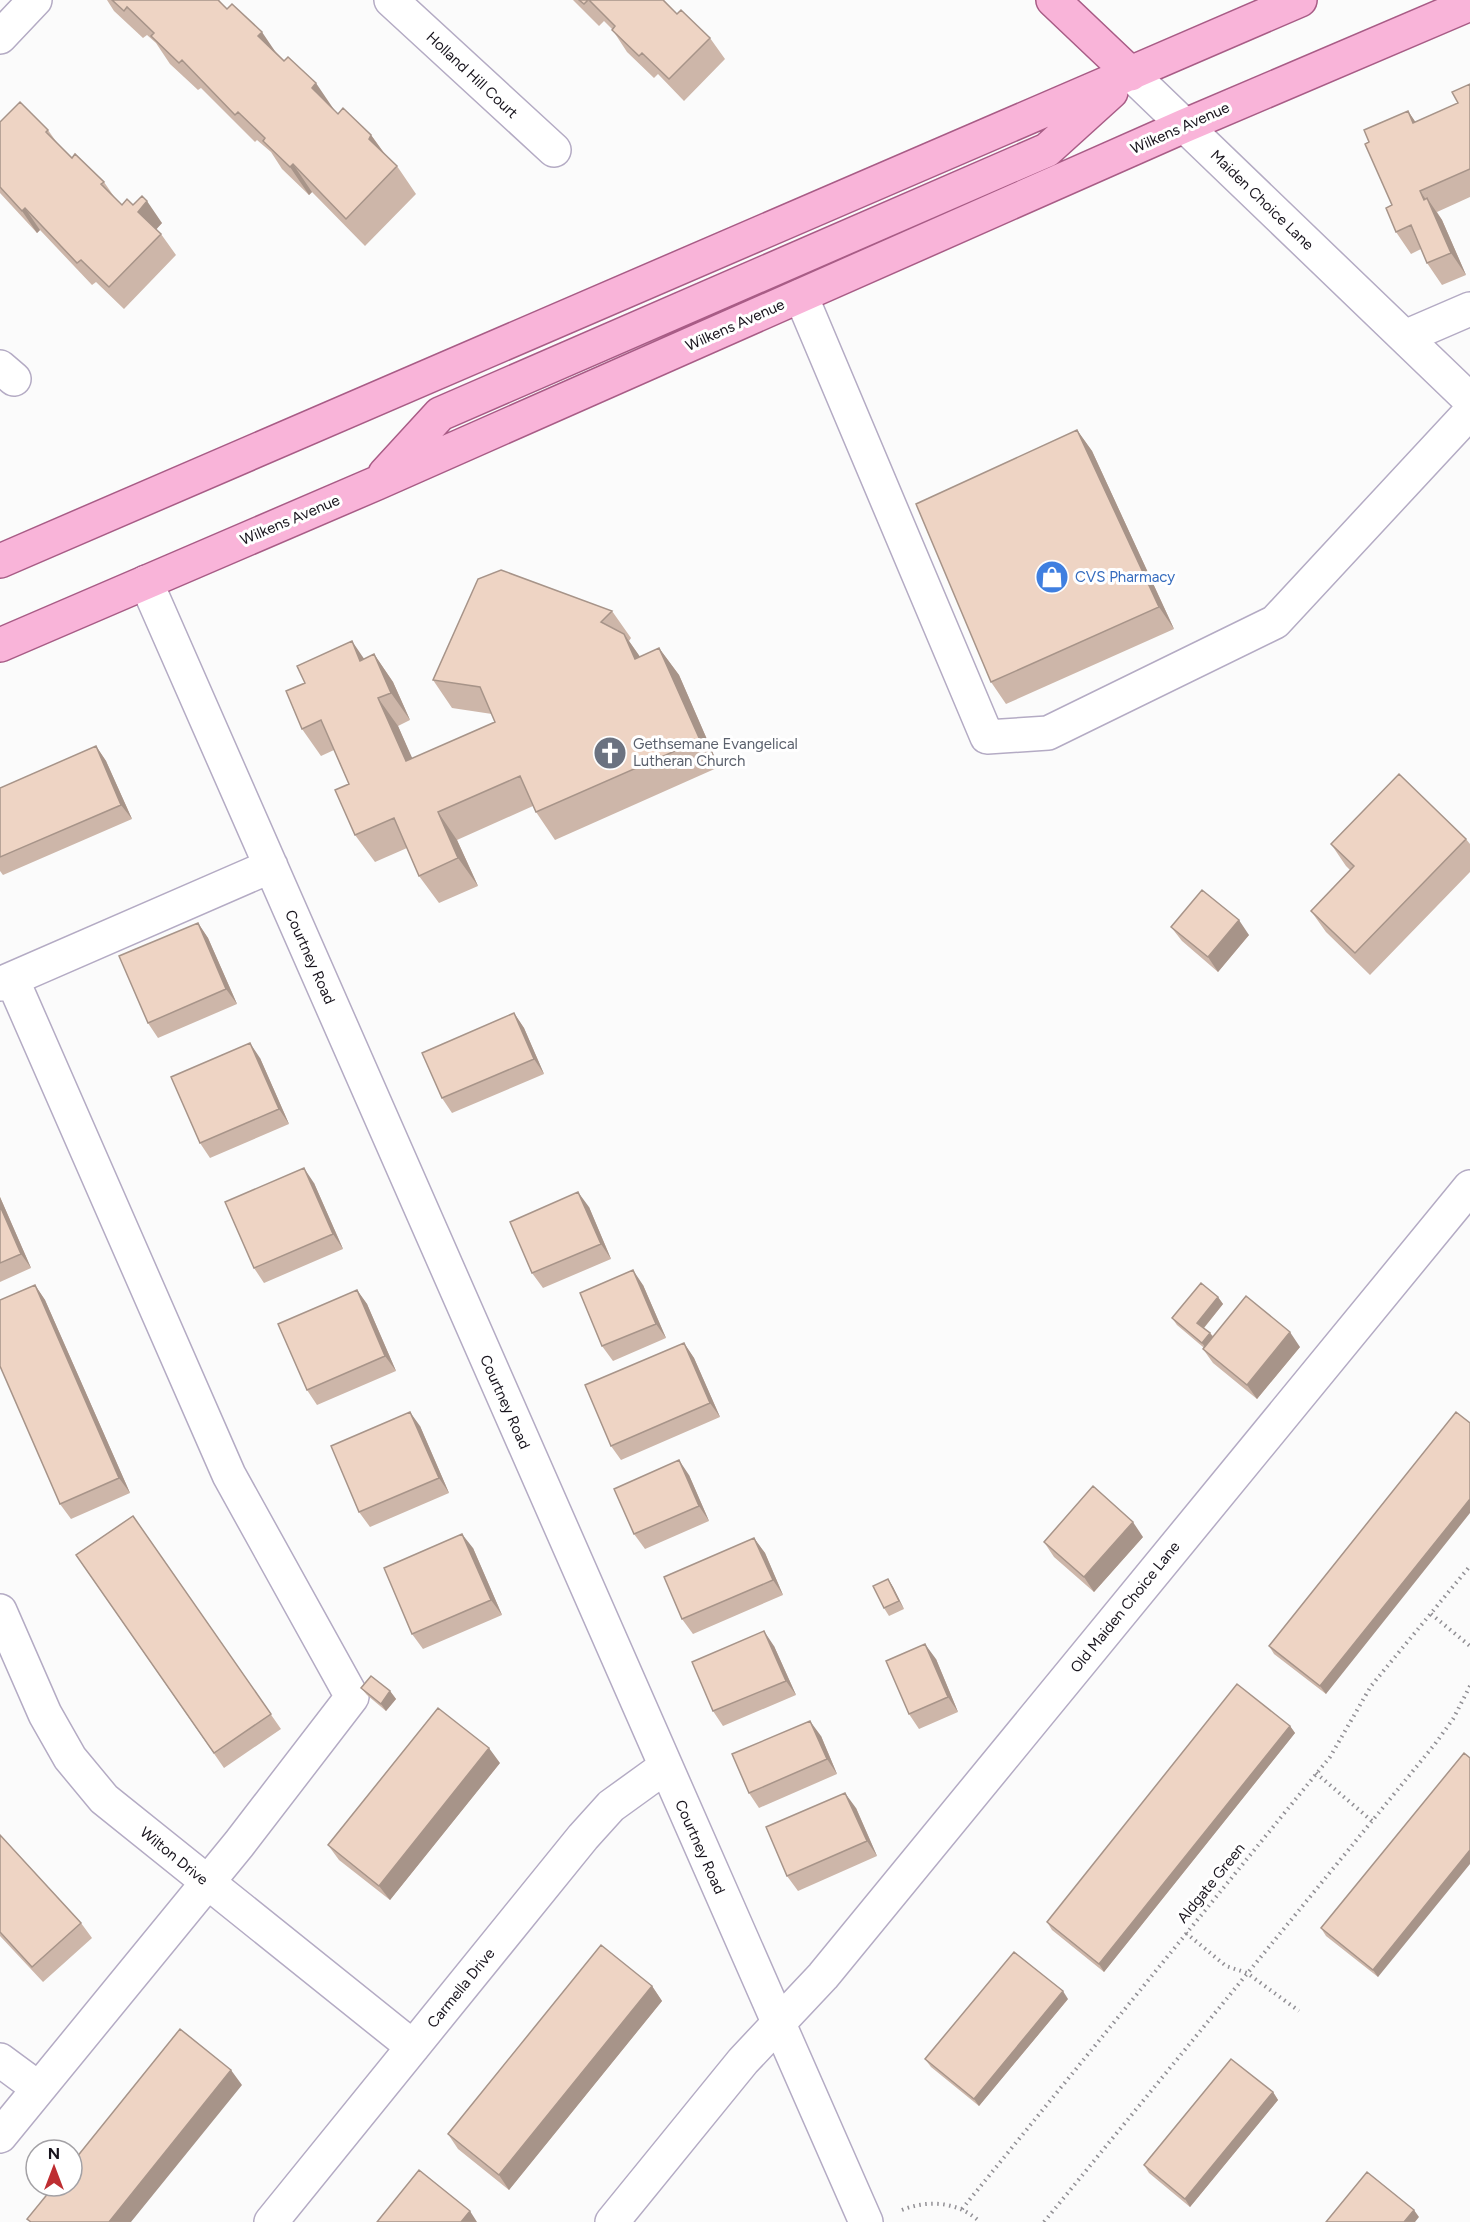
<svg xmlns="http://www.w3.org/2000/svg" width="1470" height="2222" font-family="Figtree,sans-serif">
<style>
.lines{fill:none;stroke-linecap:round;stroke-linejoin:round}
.minor-casing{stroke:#b4abc4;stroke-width:36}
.major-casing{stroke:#a85c86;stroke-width:36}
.path{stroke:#918f94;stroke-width:4;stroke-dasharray:1.5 4.5;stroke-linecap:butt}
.minor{stroke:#fff;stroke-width:33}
.major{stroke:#f9b4d9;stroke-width:33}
.wall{fill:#cdb6a9}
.shaded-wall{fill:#a79489}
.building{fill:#eed4c4;stroke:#a79489;stroke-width:1.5}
.labels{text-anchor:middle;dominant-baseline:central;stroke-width:6;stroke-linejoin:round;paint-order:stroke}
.street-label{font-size:15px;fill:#18141d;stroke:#fff}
.shop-label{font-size:15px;fill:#366cbe;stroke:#fff;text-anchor:start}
.worship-label{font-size:15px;fill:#5b616d;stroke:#fff;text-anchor:start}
</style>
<rect width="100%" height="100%" fill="#fbfbfb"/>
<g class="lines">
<defs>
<path id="minor" d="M391 0 554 150
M0 37 35 0
M1131 74 1470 400
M801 296 987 737 1048 733 1275 622 1470 412
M1405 337 1470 309
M0 367 14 379
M146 582 866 2222
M0 984 271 866
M0 1611 45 1714 70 1758 104 1799 413 2047
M0 2060 38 2088
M0 2136 239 1844 352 1697 229 1475 12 979
M271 2222 583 1837 611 1806 665 1767
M612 2222 743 2061 823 1976 1470 1187"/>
<path id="major" d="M1053 0 1131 74
M385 474 440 414 1047 150 1111 92
M0 561 1300 0
M0 645 377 483 1184 126 1470 4"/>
</defs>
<use href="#minor" class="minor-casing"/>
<use href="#major" class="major-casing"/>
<path class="path" d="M1431 1614 1470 1646
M1316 1773 1372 1821
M1186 1933 1226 1966 1247 1973 1299 2011
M962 2209 1330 1757 1371 1686 1470 1566
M902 2210C929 2199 959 2202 980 2222
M1044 2222 1435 1744 1453 1719 1470 1686"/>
<use href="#minor" class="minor"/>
<use href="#major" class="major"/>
</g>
<path class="wall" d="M107 0H219L222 4 276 52 338 114 371 135 385 154 397 166 416 194 365 246 312 192 309 195 282 169 271 152 257 140 255 142 201 88 198 90 170 64 156 43 147 35 143 38 114 11Z
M573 0H664L677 14 710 38 725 59 684 101 658 74 654 78 627 52 612 29 604 21 599 26Z
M1470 84V197L1437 212 1442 220 1466 275 1442 285 1427 263 1421 249 1411 254 1396 232 1392 205 1369 142 1408 111 1415 122 1458 103Z
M0 122 48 130 60 147 72 158 104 182 115 198 122 205H133L162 223 156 229 161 234 176 255 124 309 96 282 92 285 40 230 37 233 0 193Z
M1077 430 1092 451 1174 629 1006 704 991 682Z
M612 611 631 638 629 641 640 657 659 648 679 675 719 767 555 840 536 812 533 806 457 840 478 886 439 903 419 876 407 848 375 862 355 835 349 784 334 750 321 756 302 729 364 659 374 654 393 682 410 720 398 726 412 759 495 722 492 714 452 708 433 680Z
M96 746 106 761 132 819 3 875 0 871V788Z
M1466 839 1470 844V872L1370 975 1326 932 1311 911 1350 870 1346 866 1331 844Z
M198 923 208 938 237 1004 158 1038 148 1023Z
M1171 927 1249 935 1218 972 1182 941Z
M514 1013 524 1028 544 1074 452 1113 442 1098Z
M260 1058 289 1124 210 1158 200 1143Z
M314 1183 343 1249 264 1283 254 1268Z
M0 1197 31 1268 0 1282Z
M589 1207 611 1259 543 1288 532 1273Z
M35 1285 45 1300 130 1493 71 1519 60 1504Z
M643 1285 666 1338 613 1361 602 1346Z
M357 1290 367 1304 396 1371 317 1405 307 1390Z
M1218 1297 1223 1304 1204 1328 1210 1333 1213 1336 1300 1347 1257 1399 1213 1363 1203 1349V1347L1177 1325 1172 1318Z
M684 1343 694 1358 720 1417 621 1460 611 1446Z
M1456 1412 1326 1694 1274 1654 1269 1646Z
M420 1426 449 1493 370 1527 359 1512Z
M689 1475 709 1521 645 1549 634 1534Z
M133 1516 281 1729 224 1768 76 1555Z
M1143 1537 1094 1592 1054 1557 1044 1542Z
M754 1538 765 1553 783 1595 693 1634 682 1619Z
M473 1548 502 1615 423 1649 412 1634Z
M888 1579 893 1587 904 1609 889 1616 884 1608Z
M774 1646 796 1695 723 1726 713 1711Z
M936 1659 958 1712 919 1729 909 1714Z
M361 1688 390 1691 396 1699 386 1711 367 1695Z
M1290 1726 1295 1733 1104 1972 1052 1930 1047 1922Z
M821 1736 837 1774 759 1808 749 1793Z
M1464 1753 1378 1977 1326 1936 1321 1928Z
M500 1763 390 1900 339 1860 328 1845Z
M856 1808 877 1856 798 1891 787 1876Z
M0 1835 81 1923 92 1938 43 1982 0 1936Z
M652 1986 662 2001 509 2190 458 2149 448 2134Z
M1068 1999 979 2106 931 2067 925 2059Z
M1273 2092 1278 2100 1190 2207 1149 2173 1144 2165Z"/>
<path class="shaded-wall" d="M262 32 281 60 258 36Z
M316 83 335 111 312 88Z
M1408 111 1423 133 1413 123Z
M371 135 391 163 369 139Z
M293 164 312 192 309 195 290 167Z
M1420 191 1431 207 1427 198 1442 220 1466 275 1451 253 1424 200Z
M147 201 162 223 153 233 138 212Z
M25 208 40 230 37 233 22 211Z
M1077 430 1092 451 1174 629 1159 607Z
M624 634 643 661 635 659Z
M352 641 371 669 360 661Z
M659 648 679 675 719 767 700 740Z
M374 654 393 682 410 720 391 693Z
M378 698 398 726 426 789 406 761Z
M96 746 106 761 132 819 121 805Z
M438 812 457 840 478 886 458 858Z
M1239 920 1249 935 1218 972 1208 957Z
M198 923 208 938 237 1004 226 989Z
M514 1013 524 1028 544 1074 534 1059Z
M250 1043 260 1058 289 1124 279 1109Z
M304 1168 314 1183 343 1249 333 1234Z
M578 1192 589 1207 611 1259 601 1244Z
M0 1197 31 1268 21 1254 0 1206Z
M633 1270 643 1285 666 1338 656 1324Z
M35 1285 45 1300 130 1493 119 1478Z
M357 1290 367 1304 396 1371 385 1356Z
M1218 1297 1223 1304 1202 1330 1197 1323Z
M1290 1332 1300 1347 1257 1399 1247 1385Z
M1210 1333 1216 1341 1208 1351 1202 1343Z
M684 1343 694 1358 720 1417 710 1403Z
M410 1412 420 1426 449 1493 439 1478Z
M679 1460 689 1475 709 1521 699 1506Z
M1470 1499V1513L1326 1694 1320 1686Z
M1133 1522 1143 1537 1094 1592 1084 1577Z
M462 1534 473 1548 502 1615 491 1600Z
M754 1538 765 1553 783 1595 773 1580Z
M888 1579 893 1587 904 1609 899 1601Z
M764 1631 774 1646 796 1695 786 1681Z
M925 1644 936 1659 958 1712 948 1697Z
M390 1691 396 1699 386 1711 381 1704Z
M810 1721 821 1736 837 1774 827 1759Z
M1290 1726 1295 1733 1104 1972 1099 1964Z
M489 1748 500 1763 390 1900 379 1886Z
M845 1793 856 1808 877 1856 867 1841Z
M1470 1850V1864L1378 1977 1373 1970Z
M652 1986 662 2001 509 2190 499 2175Z
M1063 1991 1068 1999 979 2106 974 2099Z
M231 2070 242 2085 131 2222H109Z
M1273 2092 1278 2100 1190 2207 1185 2199Z
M1414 2210 1419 2217 1415 2222H1404Z
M470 2211 477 2222H461Z"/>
<path class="building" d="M112 0H218L227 9 232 4 262 32 258 36 284 61 288 57 316 83 312 88 338 114 343 108 371 135 369 139 397 166 346 219 293 164 290 167 263 141 265 138 238 112 235 115 182 60 179 63 151 36 154 33 127 7 124 11Z
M579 0H588L584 4Z
M589 0H663L677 14 681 10 710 38 669 79 642 53 639 56 612 30 615 26Z
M1470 84V169L1420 191 1424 200 1427 198 1451 253 1427 263 1411 225 1396 232 1386 208 1392 205 1365 144 1369 142 1364 130 1408 111 1413 123 1458 103 1452 92Z
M20 102 48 130 46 132 72 158 75 154 104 182 101 184 122 205 127 199 133 205 142 196 147 201 138 212 161 234 109 287 81 260 77 263 25 208 22 211 0 187V122Z
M1077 430 1159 607 991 682 916 504Z
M501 570 612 611 601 622 624 634 635 659 659 648 700 740 536 812 520 776 438 812 458 858 419 876 394 818 355 835 335 790 349 784 321 720 302 729 286 691 305 683 297 666 352 641 360 661 374 654 391 693 378 698 406 761 495 722 480 687 433 680 478 579Z
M96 746 121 805 0 857V788Z
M1399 774 1466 839 1355 953 1311 911 1354 866 1331 844Z
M1202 890 1239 920 1208 957 1171 927Z
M198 923 226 989 148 1023 119 956Z
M514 1013 534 1059 442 1098 422 1053Z
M250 1043 279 1109 200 1143 171 1077Z
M304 1168 333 1234 254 1268 225 1202Z
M578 1192 601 1244 532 1273 510 1222Z
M0 1206 21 1254 0 1263Z
M633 1270 656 1324 602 1346 580 1293Z
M1201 1283 1218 1297 1197 1323 1210 1333 1202 1343 1172 1318Z
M35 1285 119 1478 60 1504 0 1366V1300Z
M357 1290 385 1356 307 1390 278 1324Z
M1246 1296 1290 1332 1247 1385 1203 1349Z
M684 1343 710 1403 611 1446 585 1385Z
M410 1412 439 1478 359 1512 331 1446Z
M1456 1412 1470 1423V1499L1320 1686 1269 1646Z
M679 1460 699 1506 634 1534 614 1489Z
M1093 1486 1133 1522 1084 1577 1044 1542Z
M133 1516 271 1714 214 1753 76 1555Z
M462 1534 491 1600 412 1634 384 1568Z
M754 1538 773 1580 682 1619 664 1577Z
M888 1579 899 1601 884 1608 873 1586Z
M764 1631 786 1681 713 1711 692 1662Z
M925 1644 948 1697 909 1714 886 1661Z
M371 1676 390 1691 381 1704 361 1688Z
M1237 1684 1290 1726 1099 1964 1047 1922Z
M438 1708 489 1748 379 1886 328 1845Z
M810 1721 827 1759 749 1793 732 1754Z
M1464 1753 1470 1758V1850L1373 1970 1321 1928Z
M845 1793 867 1841 787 1876 766 1827Z
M0 1835 81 1923 32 1967 0 1932Z
M601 1945 652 1986 499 2175 448 2134Z
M1014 1952 1063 1991 974 2099 925 2059Z
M180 2029 231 2070 109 2222H31L27 2219 54 2186H72V2163Z
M1231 2059 1273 2092 1185 2199 1144 2165Z
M419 2170 470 2211 461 2222H377Z
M1367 2172 1414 2210 1404 2222H1326Z"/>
<defs>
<symbol id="shop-disc" viewBox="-11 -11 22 22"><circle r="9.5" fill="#3f7fe0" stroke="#fff"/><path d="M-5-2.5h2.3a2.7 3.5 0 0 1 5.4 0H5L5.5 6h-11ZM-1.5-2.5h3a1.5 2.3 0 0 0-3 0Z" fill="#fff"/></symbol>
<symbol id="church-disc" viewBox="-11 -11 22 22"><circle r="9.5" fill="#6b7280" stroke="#fff"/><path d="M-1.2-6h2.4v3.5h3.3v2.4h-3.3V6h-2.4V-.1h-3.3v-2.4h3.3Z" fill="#fff"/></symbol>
</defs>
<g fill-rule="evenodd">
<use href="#shop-disc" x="1033" y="558" width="38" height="38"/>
<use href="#church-disc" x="591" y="734" width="38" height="38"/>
</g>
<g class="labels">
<g class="street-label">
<text transform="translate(472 75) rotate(43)">Holland Hill Court</text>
<text transform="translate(1180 128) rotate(-24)">Wilkens Avenue</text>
<text transform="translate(1262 200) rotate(44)">Maiden Choice Lane</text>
<text transform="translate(735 325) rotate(-24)">Wilkens Avenue</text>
<text transform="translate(290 520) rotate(-23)">Wilkens Avenue</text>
<text transform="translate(310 957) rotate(66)">Courtney Road</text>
<text transform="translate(505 1402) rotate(66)">Courtney Road</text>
<text transform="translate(1125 1607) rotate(-51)">Old Maiden Choice Lane</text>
<text transform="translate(700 1847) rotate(66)">Courtney Road</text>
<text transform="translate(174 1856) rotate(39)">Wilton Drive</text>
<text transform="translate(1211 1883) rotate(-51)">Aldgate Green</text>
<text transform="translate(461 1988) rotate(-51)">Carmella Drive</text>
</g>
<g class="shop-label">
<text x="1075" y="577">CVS Pharmacy</text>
</g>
<g class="worship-label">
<text x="633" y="744">Gethsemane Evangelical<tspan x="633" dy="17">Lutheran Church</tspan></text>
</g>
</g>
<g transform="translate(54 2168)"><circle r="28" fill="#ffffff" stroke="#a3a1a5" stroke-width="1.5"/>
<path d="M0-4.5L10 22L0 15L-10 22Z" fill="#be2e32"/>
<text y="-9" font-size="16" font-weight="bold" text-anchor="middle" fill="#18141d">N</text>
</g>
</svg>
